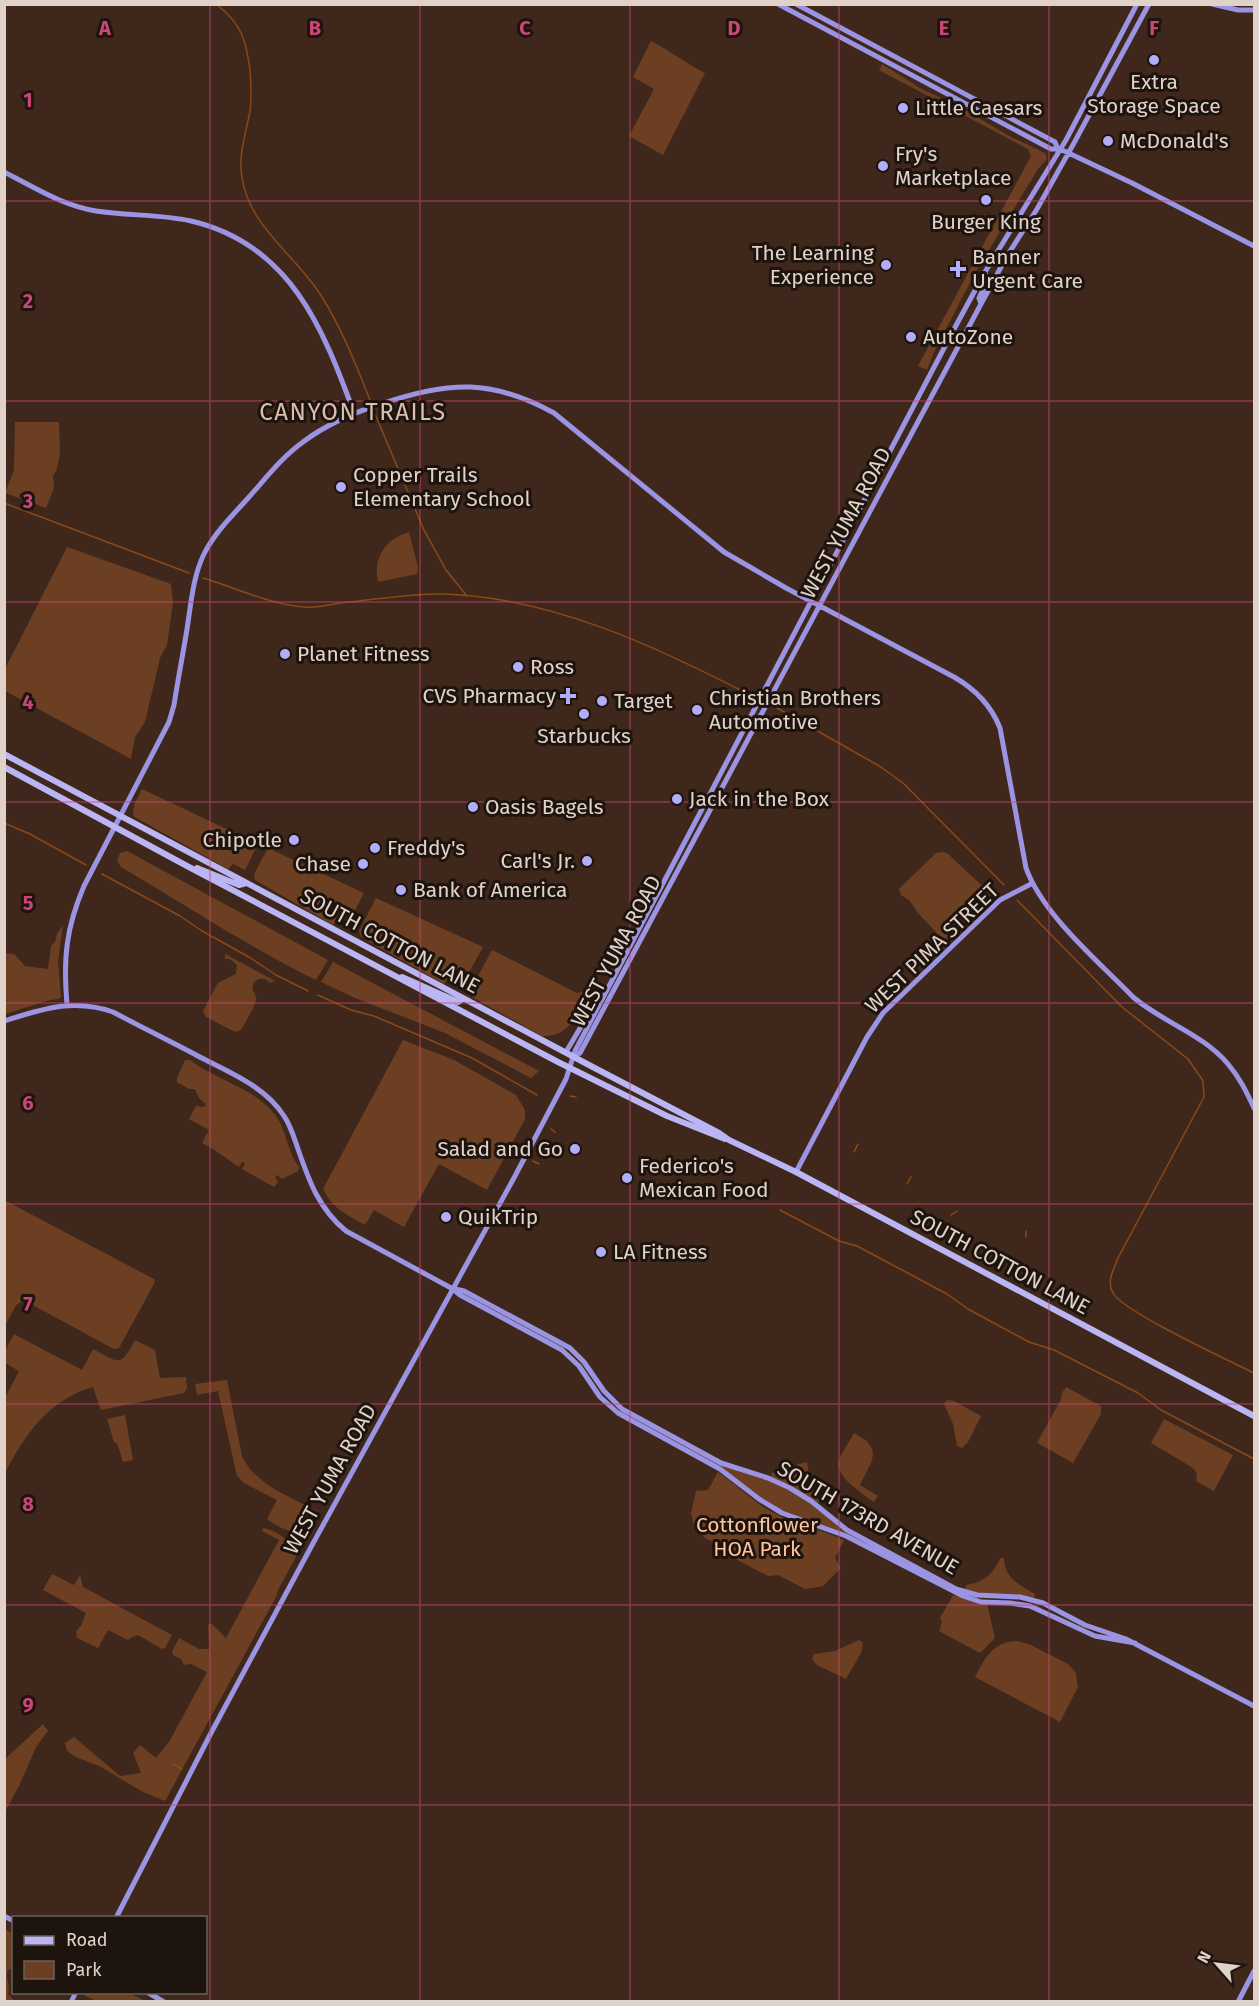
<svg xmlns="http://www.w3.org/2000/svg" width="1259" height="2006" font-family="'Fira Sans',sans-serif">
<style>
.green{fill:#6c3f23}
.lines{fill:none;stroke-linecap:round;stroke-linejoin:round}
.stream{stroke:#8c4818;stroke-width:1.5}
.secondary{stroke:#9a94e3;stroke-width:5}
.primary{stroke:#bab6f4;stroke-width:6}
.grid{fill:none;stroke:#ca4676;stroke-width:1.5;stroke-opacity:0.55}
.poi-dot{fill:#b2adf9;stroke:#1e140e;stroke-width:2}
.labels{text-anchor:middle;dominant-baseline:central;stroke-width:6;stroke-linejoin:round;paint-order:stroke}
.poi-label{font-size:21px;fill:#e0d1c9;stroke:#1e140e;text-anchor:start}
.street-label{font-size:21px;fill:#e0d1c9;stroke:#1e140e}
.park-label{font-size:21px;fill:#ffc29f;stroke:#1e140e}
.quarter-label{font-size:24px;letter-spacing:1.5px;fill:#dcbeae;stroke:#1e140e}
.grid-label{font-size:20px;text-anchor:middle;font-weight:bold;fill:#ca4676;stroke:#1e140e;stroke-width:6;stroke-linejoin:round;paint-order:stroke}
</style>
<rect width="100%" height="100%" fill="#3f281b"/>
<path class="green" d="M651 41C670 51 686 63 705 73L663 155 629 136 654 89 633 77Z
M882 64 920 88 960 107 1011 137 1045 153 1047 159 1038 169 975 273 934 352 927 370 918 366 1031 156 1028 149 879 70Z
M15 422H59L60 453 57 469 53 476 54 488 46 508 5 493 14 470Z
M409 532 418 567 417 574 378 582C373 558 385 539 409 532Z
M67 547 171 584 173 602 167 645 160 658 145 722 135 737 131 759 5 691V669Z
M142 789 258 844 245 870 233 864 228 869 133 816 134 805Z
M268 848 364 893 351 918 347 917 344 922 336 920 333 925 255 880 254 874Z
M127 851 328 960 316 980C248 947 186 905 121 867L117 860 120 853Z
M942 852 947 853 993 896 941 946 936 932 918 913 910 901 901 895 899 889 936 853Z
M376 898 483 947 461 987 460 985 465 974 462 972 452 979 448 977 444 984 361 937 359 931Z
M63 925 58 961 61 997 59 999 50 1000 5 1014V953L14 954 25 966 48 969 51 946 55 942 57 934Z
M492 950 577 993 588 990C576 1013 572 1037 542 1036L472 997 470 991Z
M225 954 275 981 270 983C265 977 258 977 253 984 251 991 255 991 256 998 257 1004 244 1024 241 1030L235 1032 206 1017 203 1011 218 983 236 974 237 965 230 959H225Z
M333 962 539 1071 531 1078 445 1033 355 998 321 982Z
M403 1040 454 1060 516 1095 525 1110V1119L487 1190 439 1164 404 1227 374 1210 365 1225C346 1214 334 1210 323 1189Z
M185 1060H190C217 1081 254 1087 276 1116 287 1131 287 1152 299 1167L298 1171 282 1179 278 1175 275 1177 278 1182 274 1187 242 1169 245 1163 242 1162 239 1167C226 1158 216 1150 202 1143L209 1130 189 1119 196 1106 204 1107 206 1104 199 1098 195 1089H189L177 1082V1078Z
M4 1200 154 1279 155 1282 119 1348 114 1349 27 1302 19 1303 16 1305 5 1326Z
M14 1334 82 1370 93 1349C120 1363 120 1368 135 1340L155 1350 160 1378 186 1377 187 1388 184 1393 101 1410 93 1387C50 1399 24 1435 5 1473V1398L19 1371 5 1363V1351Z
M227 1380 242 1456C255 1485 291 1497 317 1511 314 1517 311 1527 306 1532 299 1539 273 1524 267 1519L277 1500 244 1483 237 1476 218 1391 197 1395 195 1384Z
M1066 1387 1101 1406V1414L1073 1463 1037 1443 1061 1399 1062 1393Z
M947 1400 954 1401 981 1416 968 1442 962 1448 957 1446 953 1424 944 1404Z
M125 1415 133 1460 123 1462 117 1443 114 1442 107 1419Z
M1164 1419 1233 1455 1214 1491 1196 1481 1197 1474 1193 1468 1151 1443Z
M854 1433C884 1449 872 1460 860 1485L878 1496 874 1502C867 1498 861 1493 854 1487 828 1465 840 1459 854 1433Z
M683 1446 775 1483 802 1497 837 1524 900 1559 782 1511Z
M807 1462 811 1485 821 1500 818 1503 771 1477 772 1473C787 1471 795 1464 807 1462Z
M718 1472C736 1484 751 1500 770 1511 794 1524 819 1529 844 1540L835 1558 841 1568 823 1586 805 1589 778 1575 768 1576 730 1556 727 1549 705 1538 694 1525 691 1513 696 1491 708 1490Z
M263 1528C275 1530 288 1540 297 1548L298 1553 277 1592V1595L165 1801 141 1791 101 1767 76 1757 67 1751 65 1743 74 1737 120 1776 141 1773 133 1753 140 1745 156 1758 169 1742 207 1672 191 1664 184 1665 181 1659 173 1655 172 1652 179 1638 199 1649H209L208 1625 211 1623 226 1638 279 1540 262 1531Z
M1000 1558H1004C1004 1578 1020 1585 1035 1594L1034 1598 976 1593 965 1589 966 1585C984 1582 993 1575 1000 1558Z
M52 1574 74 1585 80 1575 83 1587 172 1635 165 1648 162 1649 138 1635 132 1637 128 1640 108 1630 98 1648 77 1638 76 1631 81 1626 86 1613 43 1590Z
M953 1595 987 1604 995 1638 980 1653 939 1631 942 1622 940 1618Z
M859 1640 863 1643 861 1653 846 1679 817 1665 812 1659 814 1654 835 1651Z
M1018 1641 1031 1645 1068 1664 1076 1673 1078 1687 1060 1722 975 1677C985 1658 993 1641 1018 1641Z
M43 1724 48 1731 36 1747 19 1786 5 1812V1759Z
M5 1929 13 1934V1968L8 1970C5 1979 11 1985 8 1994L15 2001H5Z
M86 1993H128L146 2001H96L84 1995Z"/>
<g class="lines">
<path class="stream" d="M216 4C242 24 246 40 250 70 251 85 252 97 250 111 246 134 238 154 242 178 250 228 297 256 322 297 342 329 356 365 370 400
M375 414 424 530 446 570 467 596
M4 503 189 573
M203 578C237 588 268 604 304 607 315 608 328 605 340 603 375 600 410 593 445 594 553 598 655 646 750 695
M777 708 881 767 904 784 1004 885
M4 823 30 834 86 865
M102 874 180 916 202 931 249 957 276 975 308 991
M1017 900 1122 1007 1188 1059 1203 1081 1204 1097 1118 1258C1114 1269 1106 1282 1113 1293 1122 1311 1230 1361 1254 1373
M318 995 351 1010 374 1016 472 1058 537 1095
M570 1096 576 1097
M551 1129 555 1132
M854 1152 858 1144
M533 1161 539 1164
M907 1184 911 1177
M780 1210 839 1241 857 1246 947 1294 968 1309 1029 1342 1054 1350 1138 1393 1161 1410 1254 1459
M951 1215 957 1211
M506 1216 510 1219
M1026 1237V1231
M173 1764 182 1769"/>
<path class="secondary" d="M778 4 1051 149H1060L1132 183 1254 246
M796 4 1055 142 1057 147
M1212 4 1238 10H1254
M4 172C34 187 63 206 96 211 128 216 160 214 191 221 290 244 323 328 354 413
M981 304 979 298 987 281 985 273
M67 1005C63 959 66 928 84 886L169 722 174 705C178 679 183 654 187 629 191 604 193 576 204 554 215 532 233 515 249 497 266 478 282 457 303 442 328 423 355 412 384 403 449 381 492 379 554 413L724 552 786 588 954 677C975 689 991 705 1000 728L1026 868C1043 915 1098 961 1133 997 1162 1022 1203 1034 1228 1064 1240 1078 1247 1093 1254 1108
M4 1021C43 1009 73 998 113 1012 141 1027 170 1041 198 1056 228 1072 265 1086 284 1116 291 1126 294 1138 298 1149 309 1181 319 1209 346 1231L453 1289 460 1295 562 1350 579 1366 600 1397 618 1413 720 1469 759 1499 782 1513 846 1536 963 1596 981 1602 1010 1603 1030 1606 1095 1636 1135 1643
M566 1052 595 1003H599
M574 1057 580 1053 981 304 1007 256 1037 209 1074 143 1149 4
M796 1172 867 1037 883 1013 1000 900 1031 884
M455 1289 464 1291 570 1348 584 1362 604 1391 622 1409 721 1463 768 1478 790 1488 811 1501 847 1530 956 1589 977 1595 1020 1597 1043 1603 1085 1625 1126 1639 1254 1706
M4 1916 14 1921
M116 1918 211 1733 311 1547 515 1176 566 1079 575 1051 953 331 985 272 1066 140 1137 4
M147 1992 164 2002
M71 2002 76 1992
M1238 2002 1254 1971"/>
<path class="primary" d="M4 754 589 1065 719 1133 729 1140 796 1172 1254 1416
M4 767 187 866 558 1062 667 1116 725 1139
M197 868 239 885 246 883
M402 977 458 1002 463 999"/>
</g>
<path class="grid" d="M210 4V2002M420 4V2002M630 4V2002M839 4V2002M1049 4V2002M4 201H1254M4 401H1254M4 602H1254M4 802H1254M4 1003H1254M4 1204H1254M4 1404H1254M4 1605H1254M4 1805H1254"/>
<g class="poi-dot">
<circle cx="1154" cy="60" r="6"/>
<circle cx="903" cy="108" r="6"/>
<circle cx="1108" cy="141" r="6"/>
<circle cx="883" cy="166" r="6"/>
<circle cx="986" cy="200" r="6"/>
<circle cx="886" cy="265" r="6"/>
<path d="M955 260h6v6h6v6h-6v6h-6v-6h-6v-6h6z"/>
<circle cx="911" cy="337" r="6"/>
<circle cx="341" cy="487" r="6"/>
<circle cx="285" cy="654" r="6"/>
<circle cx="518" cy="667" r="6"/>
<path d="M565 687h6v6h6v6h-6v6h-6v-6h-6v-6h6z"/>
<circle cx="602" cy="701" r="6"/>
<circle cx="697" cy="710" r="6"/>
<circle cx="584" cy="714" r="6"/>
<circle cx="677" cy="799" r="6"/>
<circle cx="473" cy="807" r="6"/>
<circle cx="294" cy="840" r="6"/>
<circle cx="375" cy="848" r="6"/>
<circle cx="587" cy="861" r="6"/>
<circle cx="363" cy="864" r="6"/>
<circle cx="401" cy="890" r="6"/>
<circle cx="575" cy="1149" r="6"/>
<circle cx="627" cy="1178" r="6"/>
<circle cx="446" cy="1217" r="6"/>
<circle cx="601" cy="1252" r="6"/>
</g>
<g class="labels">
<g class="poi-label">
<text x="1154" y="82" text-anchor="middle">Extra<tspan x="1154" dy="24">Storage Space</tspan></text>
<text x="915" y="108">Little Caesars</text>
<text x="1120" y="141">McDonald's</text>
<text x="895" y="154">Fry's<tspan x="895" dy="24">Marketplace</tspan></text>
<text x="986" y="222" text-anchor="middle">Burger King</text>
<text x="874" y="253" text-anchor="end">The Learning<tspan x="874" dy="24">Experience</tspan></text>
<text x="972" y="257">Banner<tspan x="972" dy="24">Urgent Care</tspan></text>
<text x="923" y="337">AutoZone</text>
<text x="353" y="475">Copper Trails<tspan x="353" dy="24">Elementary School</tspan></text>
<text x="297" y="654">Planet Fitness</text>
<text x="530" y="667">Ross</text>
<text x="556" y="696" text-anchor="end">CVS Pharmacy</text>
<text x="709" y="698">Christian Brothers<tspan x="709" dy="24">Automotive</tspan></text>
<text x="614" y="701">Target</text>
<text x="584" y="736" text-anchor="middle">Starbucks</text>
<text x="689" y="799">Jack in the Box</text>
<text x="485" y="807">Oasis Bagels</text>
<text x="282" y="840" text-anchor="end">Chipotle</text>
<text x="387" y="848">Freddy's</text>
<text x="575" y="861" text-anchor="end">Carl's Jr.</text>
<text x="351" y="864" text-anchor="end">Chase</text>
<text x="413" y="890">Bank of America</text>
<text x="563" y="1149" text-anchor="end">Salad and Go</text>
<text x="639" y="1166">Federico's<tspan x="639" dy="24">Mexican Food</tspan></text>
<text x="458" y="1217">QuikTrip</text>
<text x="613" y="1252">LA Fitness</text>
</g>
<g class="street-label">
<text transform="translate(846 523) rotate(-62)">WEST YUMA ROAD</text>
<text transform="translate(390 941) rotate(28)">SOUTH COTTON LANE</text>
<text transform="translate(932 948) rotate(-44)">WEST PIMA STREET</text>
<text transform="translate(616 951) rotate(-62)">WEST YUMA ROAD</text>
<text transform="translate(1000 1262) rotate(28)">SOUTH COTTON LANE</text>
<text transform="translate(330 1479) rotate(-61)">WEST YUMA ROAD</text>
<text transform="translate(868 1518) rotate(30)">SOUTH 173RD AVENUE</text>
</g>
<g class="park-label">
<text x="757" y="1525">Cottonflower<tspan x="757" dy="24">HOA Park</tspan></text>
</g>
<g class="quarter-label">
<text x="353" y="412">CANYON TRAILS</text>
</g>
</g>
<g class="grid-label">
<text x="105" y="35">A</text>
<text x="315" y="35">B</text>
<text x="525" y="35">C</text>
<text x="734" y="35">D</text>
<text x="944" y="35">E</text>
<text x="1154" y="35">F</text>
<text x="28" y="107">1</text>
<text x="28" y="308">2</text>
<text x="28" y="508">3</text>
<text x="28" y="709">4</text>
<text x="28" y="910">5</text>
<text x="28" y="1110">6</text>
<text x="28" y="1311">7</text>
<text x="28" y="1511">8</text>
<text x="28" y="1712">9</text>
</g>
<rect width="1259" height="2006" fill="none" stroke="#e0d1c9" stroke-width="12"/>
<rect x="12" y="1916" width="195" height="78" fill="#1e140e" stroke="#6c6059" stroke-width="1.5"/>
<rect x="24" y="1936" width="30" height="9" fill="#bab6f4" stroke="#6c6059" stroke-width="1.5"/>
<text x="66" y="1946" font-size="18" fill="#e0d1c9">Road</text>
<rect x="24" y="1961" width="30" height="18" fill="#6c3f23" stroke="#6c6059" stroke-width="1.5"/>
<text x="66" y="1976" font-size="18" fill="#e0d1c9">Park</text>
<g transform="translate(1217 1964) rotate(298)" stroke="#1e140e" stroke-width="4.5" paint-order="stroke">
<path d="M0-4.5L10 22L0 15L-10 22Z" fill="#e0d1c9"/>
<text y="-9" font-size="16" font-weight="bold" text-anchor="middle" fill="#e0d1c9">N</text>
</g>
</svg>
